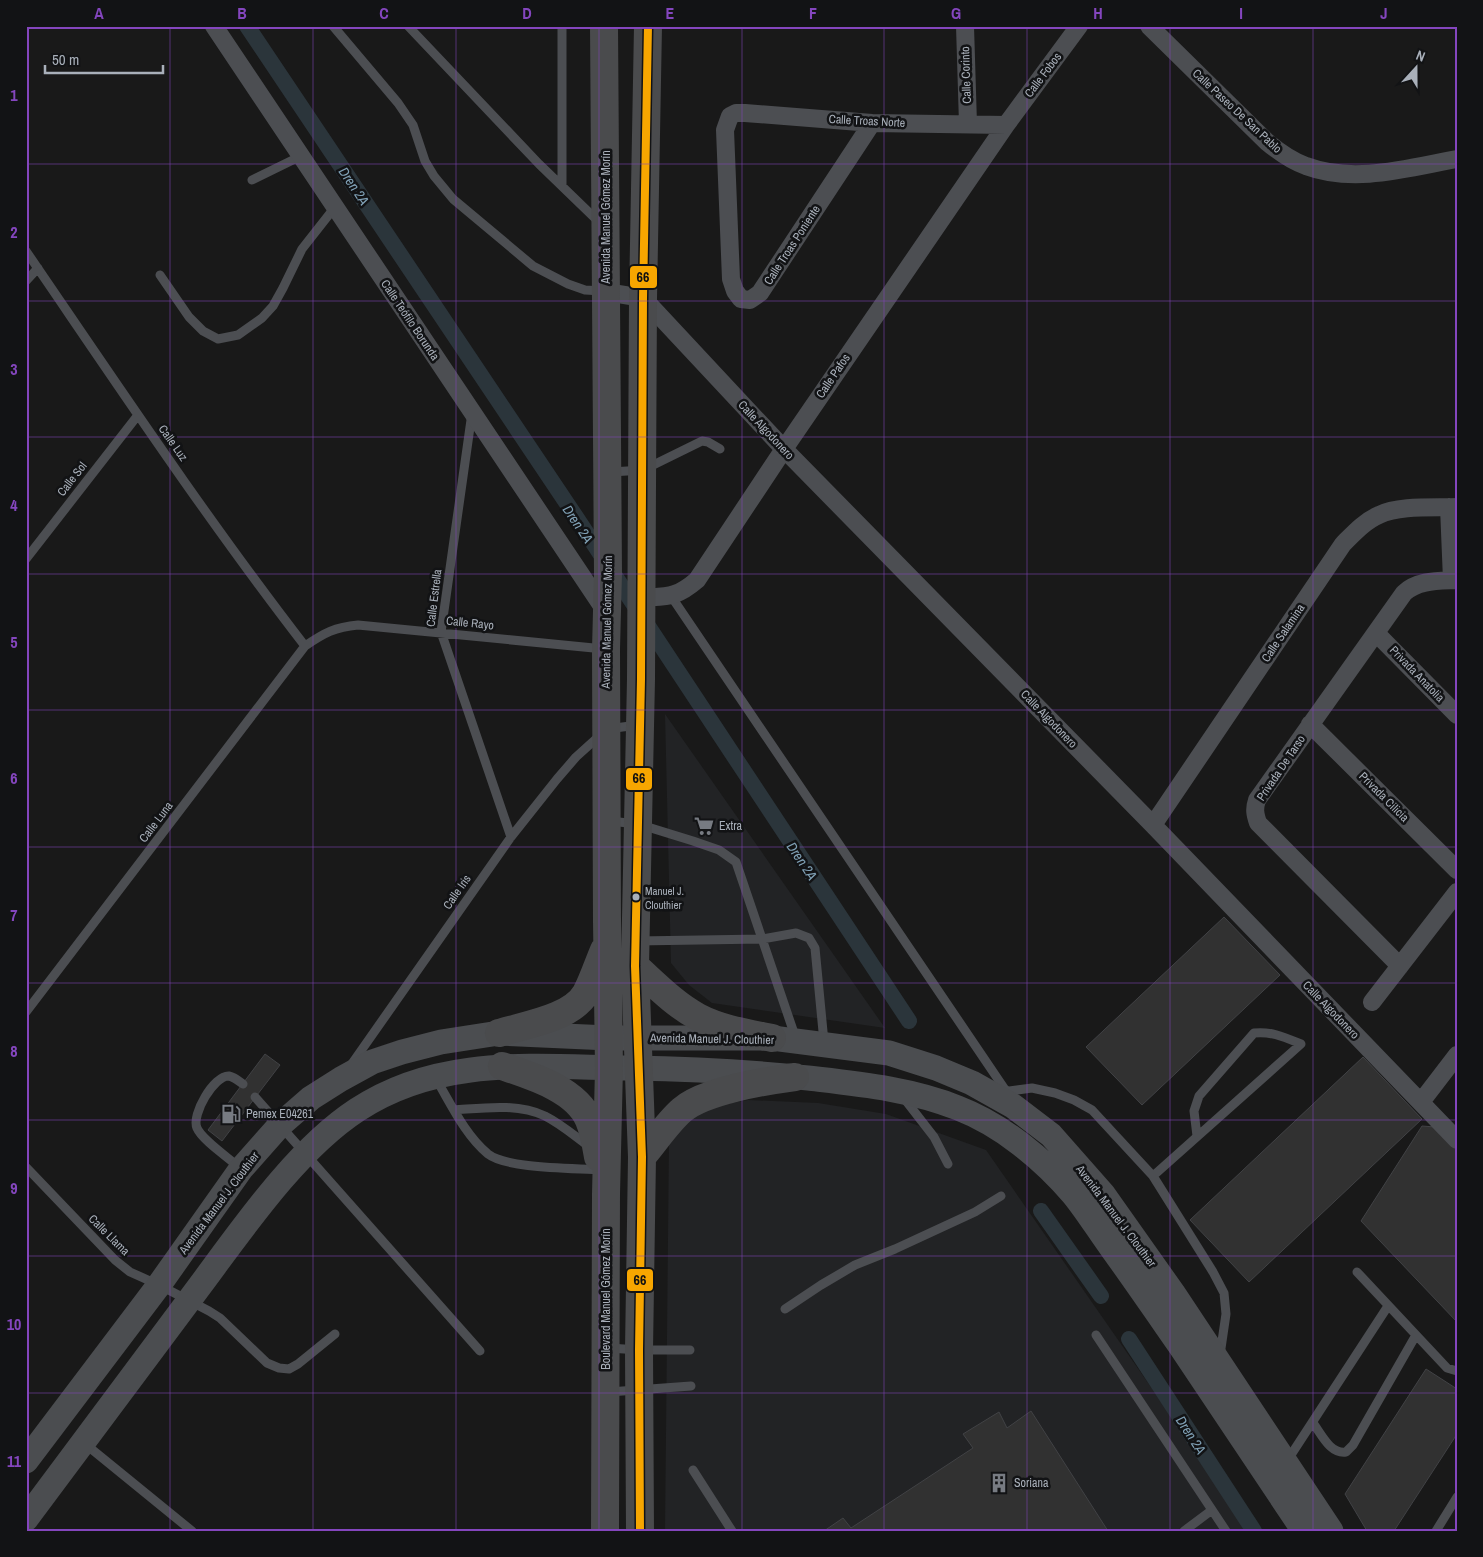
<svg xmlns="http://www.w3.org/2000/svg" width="1483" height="1557" font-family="'Archivo Narrow',sans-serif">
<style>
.built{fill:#222325}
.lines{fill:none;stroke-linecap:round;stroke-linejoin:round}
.canal{stroke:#2b353b;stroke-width:16}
.building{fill:#313131;stroke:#414245}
.service{stroke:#4c4e52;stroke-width:9}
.minor{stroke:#4c4e52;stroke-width:18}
.secondary{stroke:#4b4d50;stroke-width:25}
.primary{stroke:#4a4b4d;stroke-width:28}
.bus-1-casing{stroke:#121315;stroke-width:11}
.bus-1{stroke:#f7a600;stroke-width:8}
.grid{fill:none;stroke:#8446be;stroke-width:1;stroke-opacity:0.55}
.bus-dot{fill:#a9b0ba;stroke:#121315;stroke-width:2}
.labels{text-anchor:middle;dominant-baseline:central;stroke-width:5;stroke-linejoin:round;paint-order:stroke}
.bus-label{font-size:11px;fill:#a9b0ba;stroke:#121315;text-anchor:start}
.street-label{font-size:12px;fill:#a9b0ba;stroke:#121315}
.poi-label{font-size:12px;fill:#a9b0ba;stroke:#121315;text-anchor:start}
.water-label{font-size:14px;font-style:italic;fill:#80a1b6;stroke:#121315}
.line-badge{stroke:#121315;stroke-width:2}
.pale-badge-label{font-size:14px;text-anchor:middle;font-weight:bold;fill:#111}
.neatline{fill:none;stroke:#8446be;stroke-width:2}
.grid-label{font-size:16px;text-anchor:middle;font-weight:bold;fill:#8446be}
</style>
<rect width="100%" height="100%" fill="#191919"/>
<path class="built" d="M665 714 885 1028 712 1003 689 985 671 963Z
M748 1100 818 1103 886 1114 986 1150 1251 1531H665L669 1140 690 1116 710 1107Z"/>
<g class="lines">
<path class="canal" d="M247 26 576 517 909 1021
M1041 1211 1101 1296
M1129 1339 1254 1531"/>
</g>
<path class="building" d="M1224 917 1280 975 1142 1105 1086 1047Z
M265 1054 280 1065 222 1141 208 1130Z
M1363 1057 1422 1119 1249 1282 1190 1220Z
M1422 1126 1435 1127 1457 1150V1322L1361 1221Z
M1426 1369 1457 1389V1434L1394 1531H1367L1345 1494Z
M1031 1411 1108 1531H824L843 1518 851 1528 973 1448 963 1434 999 1412 1007 1428Z"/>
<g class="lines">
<path class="service" d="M333 26 398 103 413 125 425 161 434 176 453 199 533 266 568 284 585 290 603 291
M408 26 539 164 600 223
M562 26V186
M252 180 301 156
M26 251C117 384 206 518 305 646
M160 275 189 317 203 331 218 339 238 335 262 318 273 306 283 288 302 249 335 207
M26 281 38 268
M472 413 441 632 511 837
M611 472 643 470 702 441 708 442 720 449
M26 559 138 415
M671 596 1006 1091
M609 821 638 824 693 841 719 850 736 862 796 1039
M637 941 762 939 796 933 809 938 815 948 824 1042
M26 1012 305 646C324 633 335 627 358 625L604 649
M351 1065 511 837 557 779 576 757 607 729 638 725
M436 1079C451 1104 465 1135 488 1154 507 1169 575 1168 601 1170
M1002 1092 1032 1088 1055 1093 1074 1100 1092 1110 1153 1176 1213 1272 1224 1293 1226 1314 1220 1355
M255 1097 480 1351
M903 1097 934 1137 948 1164
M454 1110C484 1108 517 1103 545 1116 561 1124 576 1137 590 1147
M26 1167 115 1260 130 1272 159 1285 209 1311 220 1318 267 1363 279 1368 289 1369 298 1364 335 1334
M240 1168C229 1158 202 1140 197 1128 191 1115 214 1075 229 1076 234 1077 239 1081 243 1084
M1153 1176 1301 1044C1284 1037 1271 1031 1254 1033L1199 1096 1194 1111 1197 1136
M1357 1272 1447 1368 1457 1371
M785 1309 821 1285 855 1265 895 1249 975 1212 1001 1196
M1096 1335 1226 1531
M609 1348 639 1350H690
M609 1392 691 1386
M1313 1423C1322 1435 1330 1454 1346 1452L1353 1445 1416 1335
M84 1443 192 1531
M1287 1461 1388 1306
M693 1470 732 1531
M1184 1531 1212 1510
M1436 1531 1457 1497"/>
<path class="minor" d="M214 26 606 612
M965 26 968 124
M1149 26 1267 142C1279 152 1291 161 1306 166 1354 184 1408 168 1457 159
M872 123 760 293 750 300 741 299 735 291 731 279 725 130 730 116 736 113H745L872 123 1006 125
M606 292 643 298 784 449 1153 825 1457 1140
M1449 507 1452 580
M642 598C668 596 676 598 697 580L784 449 1006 125 1079 26
M1376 633 1457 715
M1310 724 1457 870
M1153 825 1343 544C1354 533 1365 521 1379 515 1399 505 1435 508 1457 507
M1400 966 1258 823C1255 814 1254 809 1257 800L1404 593C1418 580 1438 581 1457 580
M1372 1002 1457 892
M1421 1102 1457 1055"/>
<path class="secondary" d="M26 1461 159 1285 241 1169 280 1125 311 1098 341 1079 372 1062 402 1052 441 1042 499 1033 609 1038H772L889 1053 936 1068 972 1083 1013 1106 1051 1135 1103 1194 1173 1293 1331 1531
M26 1519C84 1441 142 1364 199 1287 243 1228 296 1150 357 1110 440 1055 536 1067 630 1068 690 1069 749 1072 808 1078 859 1084 911 1089 958 1108 1002 1125 1043 1159 1073 1194 1087 1211 1099 1231 1113 1250 1136 1282 1158 1314 1181 1347 1222 1409 1263 1470 1304 1531"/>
<path class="primary" d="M604 26 608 573 606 649 607 921 609 1068 606 1194 605 1531
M635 966C655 984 674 1004 698 1017 721 1029 747 1033 772 1038
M499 1033C525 1025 572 1018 586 993 593 980 598 964 604 950
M502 1066C531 1076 576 1089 589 1120 594 1132 596 1145 598 1157
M642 1157C655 1142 667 1123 682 1110 704 1091 765 1081 795 1077
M640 1531 639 1350 642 1157 635 966 641 679 643 298 648 26"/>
<defs>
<path id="bus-1" d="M640 1531 639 1350 642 1157 635 966 641 679 643 298 648 26"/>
</defs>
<use href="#bus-1" class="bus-1-casing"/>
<use href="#bus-1" class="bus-1"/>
</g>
<path class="grid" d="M170 26V1531M313 26V1531M456 26V1531M599 26V1531M742 26V1531M884 26V1531M1027 26V1531M1170 26V1531M1313 26V1531M26 164H1457M26 301H1457M26 437H1457M26 574H1457M26 710H1457M26 847H1457M26 983H1457M26 1120H1457M26 1256H1457M26 1393H1457"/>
<defs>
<symbol id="supermarket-bare" viewBox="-9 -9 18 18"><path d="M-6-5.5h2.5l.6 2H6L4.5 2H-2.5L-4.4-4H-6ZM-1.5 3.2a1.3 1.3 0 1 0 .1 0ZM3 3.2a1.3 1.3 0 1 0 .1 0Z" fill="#777b82" stroke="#121315" stroke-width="2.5" paint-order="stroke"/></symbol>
<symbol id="fuel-bare" viewBox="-9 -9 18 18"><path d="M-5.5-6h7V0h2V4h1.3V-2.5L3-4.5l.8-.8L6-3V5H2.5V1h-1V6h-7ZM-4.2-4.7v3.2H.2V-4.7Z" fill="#777b82" stroke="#121315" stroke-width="2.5" paint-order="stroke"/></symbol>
<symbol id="building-bare" viewBox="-9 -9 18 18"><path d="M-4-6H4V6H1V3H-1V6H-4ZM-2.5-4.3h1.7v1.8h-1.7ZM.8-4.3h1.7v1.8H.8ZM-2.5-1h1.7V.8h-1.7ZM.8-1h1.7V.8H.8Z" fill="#777b82" stroke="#121315" stroke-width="2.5" paint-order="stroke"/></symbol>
</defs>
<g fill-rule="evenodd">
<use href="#supermarket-bare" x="690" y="812" width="28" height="28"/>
<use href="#fuel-bare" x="217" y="1100" width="28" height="28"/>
<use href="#building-bare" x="985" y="1469" width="28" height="28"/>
</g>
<circle class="bus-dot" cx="636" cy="897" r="4.5"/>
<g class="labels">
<g class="bus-label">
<text x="645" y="891">Manuel J.<tspan x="645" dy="14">Clouthier</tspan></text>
</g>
<g class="street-label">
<text transform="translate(966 75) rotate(-92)">Calle Corinto</text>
<text transform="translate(1043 75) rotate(-53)">Calle Fobos</text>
<text transform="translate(1237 111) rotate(43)">Calle Paseo De San Pablo</text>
<text transform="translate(867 121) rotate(3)">Calle Troas Norte</text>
<text transform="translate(606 217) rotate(-90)">Avenida Manuel Gómez Morín</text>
<text transform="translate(792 245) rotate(-57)">Calle Troas Poniente</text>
<text transform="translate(410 320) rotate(56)">Calle Teófilo Borunda</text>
<text transform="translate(833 376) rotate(-56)">Calle Pafos</text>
<text transform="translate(766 430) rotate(47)">Calle Algodonero</text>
<text transform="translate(173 443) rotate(55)">Calle Luz</text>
<text transform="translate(72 479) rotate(-52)">Calle Sol</text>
<text transform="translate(434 598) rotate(-83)">Calle Estrella</text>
<text transform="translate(607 622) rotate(-89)">Avenida Manuel Gómez Morín</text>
<text transform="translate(470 623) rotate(6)">Calle Rayo</text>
<text transform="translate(1283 633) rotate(-56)">Calle Salamina</text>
<text transform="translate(1417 674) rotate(46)">Privada Anatolia</text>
<text transform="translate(1049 719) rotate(46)">Calle Algodonero</text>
<text transform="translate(1281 768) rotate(-56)">Privada De Tarso</text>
<text transform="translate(1384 797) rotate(45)">Privada Cilicia</text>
<text transform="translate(156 822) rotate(-53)">Calle Luna</text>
<text transform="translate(457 892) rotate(-55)">Calle Iris</text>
<text transform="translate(1331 1010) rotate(46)">Calle Algodonero</text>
<text transform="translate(712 1039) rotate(1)">Avenida Manuel J. Clouthier</text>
<text transform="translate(219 1203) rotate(-53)">Avenida Manuel J. Clouthier</text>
<text transform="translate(1116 1216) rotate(53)">Avenida Manuel J. Clouthier</text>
<text transform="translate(109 1235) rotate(45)">Calle Llama</text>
<text transform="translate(606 1299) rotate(-90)">Boulevard Manuel Gómez Morín</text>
</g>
<g class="poi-label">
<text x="719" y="826">Extra</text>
<text x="246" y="1114">Pemex E04261</text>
<text x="1014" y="1483">Soriana</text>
</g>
<g class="water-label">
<text transform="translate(354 186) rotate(56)">Dren 2A</text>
<text transform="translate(578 524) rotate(56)">Dren 2A</text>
<text transform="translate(802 861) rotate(56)">Dren 2A</text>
<text transform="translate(1191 1435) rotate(57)">Dren 2A</text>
</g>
</g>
<g class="line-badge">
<rect x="629" y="265" width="29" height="24" rx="5" fill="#f7a600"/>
<rect x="625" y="767" width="28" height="24" rx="5" fill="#f7a600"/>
<rect x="626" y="1268" width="28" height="24" rx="5" fill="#f7a600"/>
</g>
<g class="pale-badge-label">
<text x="643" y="282">66</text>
<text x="639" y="783">66</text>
<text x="640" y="1285">66</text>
</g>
<rect width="1483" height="1557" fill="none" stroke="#121315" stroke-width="55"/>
<g transform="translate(1416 68) rotate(21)" stroke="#121315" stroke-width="4" paint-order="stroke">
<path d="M0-4L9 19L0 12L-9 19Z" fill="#a9b0ba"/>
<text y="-8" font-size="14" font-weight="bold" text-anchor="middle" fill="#a9b0ba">N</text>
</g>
<path d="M45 65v8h118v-8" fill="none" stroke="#a9b0ba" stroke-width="2.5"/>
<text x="52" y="65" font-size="15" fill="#a9b0ba" stroke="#121315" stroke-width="4" paint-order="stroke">50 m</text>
<rect x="28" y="28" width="1428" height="1502" class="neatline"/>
<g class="grid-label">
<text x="99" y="19">A</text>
<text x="242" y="19">B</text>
<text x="384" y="19">C</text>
<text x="527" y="19">D</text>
<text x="670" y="19">E</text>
<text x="813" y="19">F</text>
<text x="956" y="19">G</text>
<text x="1098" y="19">H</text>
<text x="1241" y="19">I</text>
<text x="1384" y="19">J</text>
<text x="14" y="101">1</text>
<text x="14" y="238">2</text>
<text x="14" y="375">3</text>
<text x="14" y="511">4</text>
<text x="14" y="648">5</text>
<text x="14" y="784">6</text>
<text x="14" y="921">7</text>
<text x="14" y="1057">8</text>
<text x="14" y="1194">9</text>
<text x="14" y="1330">10</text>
<text x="14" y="1467">11</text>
</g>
</svg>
